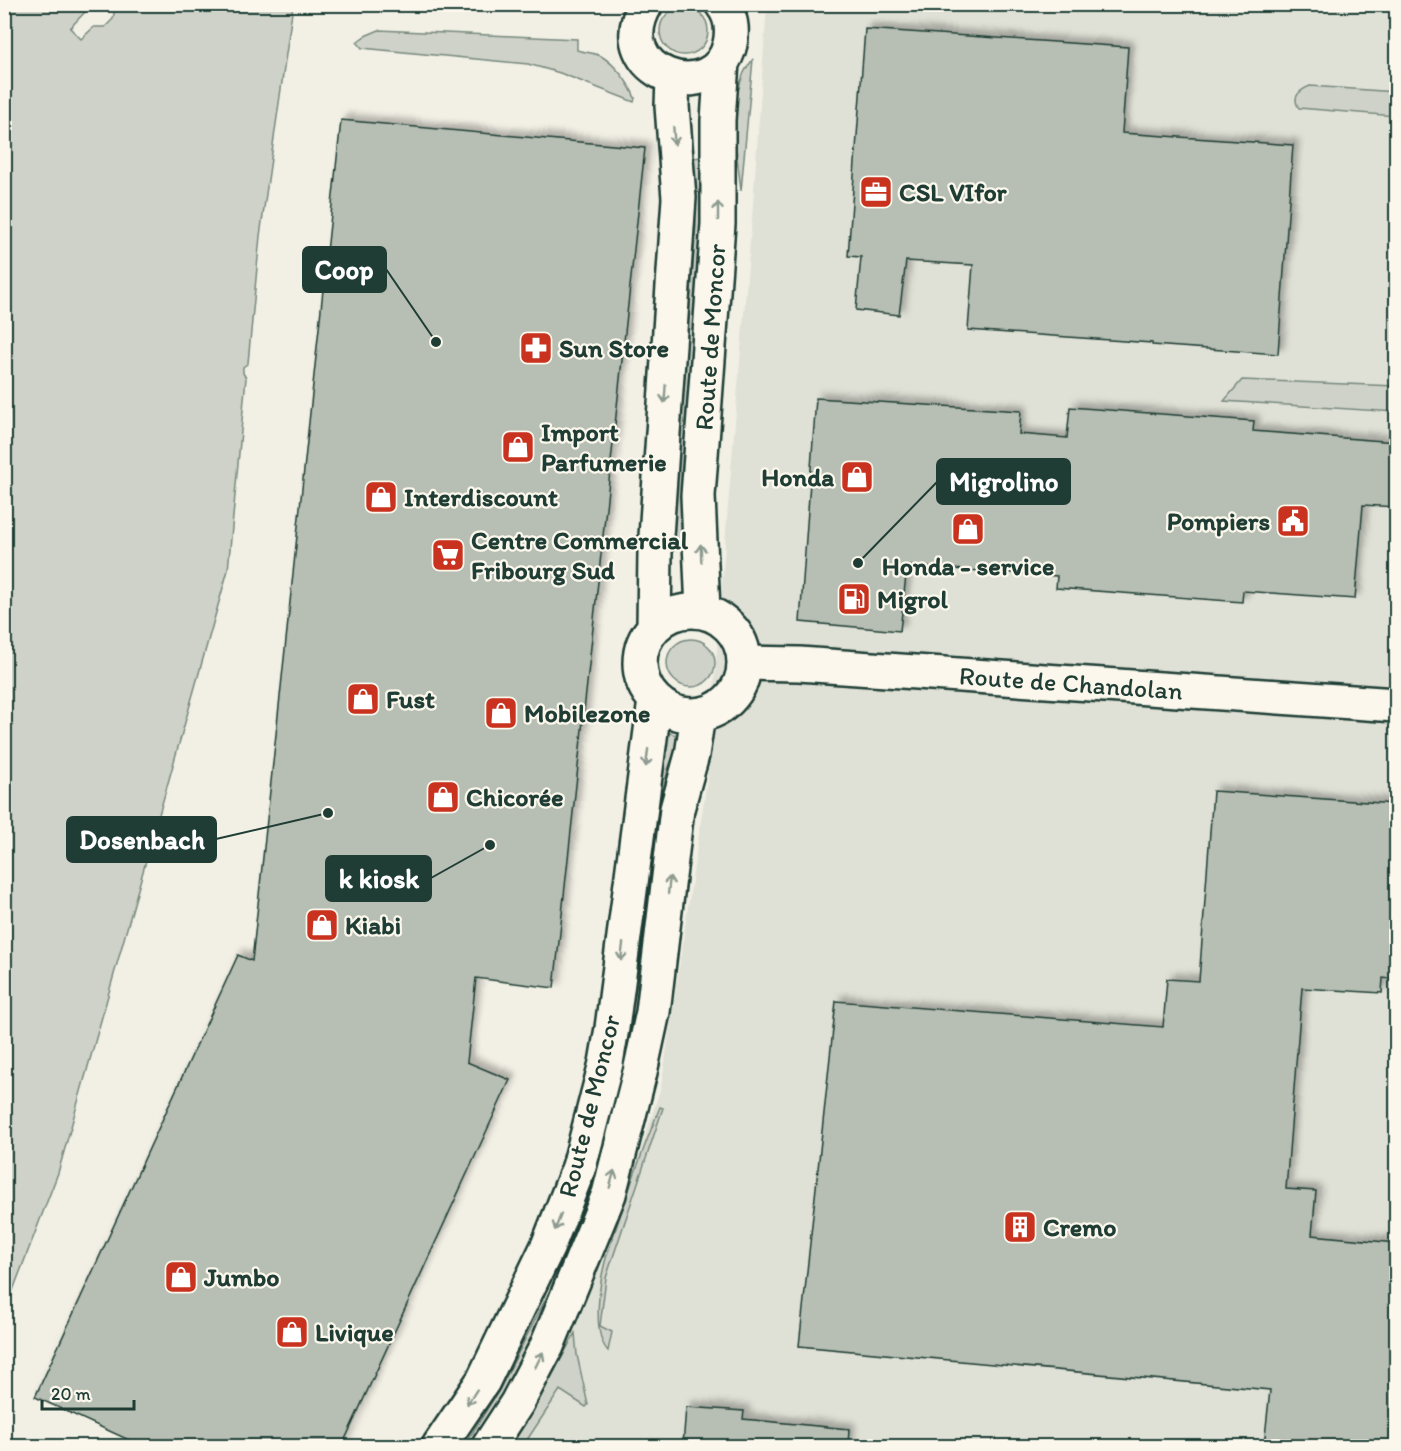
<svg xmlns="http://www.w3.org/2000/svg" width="1401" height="1451" font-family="Itim,sans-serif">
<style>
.built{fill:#e0e1d6}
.green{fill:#cfd2c8;stroke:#77887e;stroke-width:1.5}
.building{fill:#b7beb3;stroke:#1f3d34;stroke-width:1.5;filter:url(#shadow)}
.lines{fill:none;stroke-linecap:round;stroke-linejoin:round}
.minor-casing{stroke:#1f3d34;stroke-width:38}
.major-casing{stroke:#1f3d34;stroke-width:38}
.minor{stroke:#fbf7ec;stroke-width:33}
.major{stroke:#fbf7ec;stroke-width:33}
.oneway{stroke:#8d9a90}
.labels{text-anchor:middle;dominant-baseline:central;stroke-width:4.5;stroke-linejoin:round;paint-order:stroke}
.poi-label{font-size:26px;font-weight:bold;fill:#1f3d34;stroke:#fbf7ec;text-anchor:start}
.street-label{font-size:26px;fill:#1f3d34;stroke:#fbf7ec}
.leader{fill:none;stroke:#1f3d34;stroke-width:2}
.callout-dot{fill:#1f3d34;stroke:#fbf7ec;stroke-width:2}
.callout{fill:#1f3d34;stroke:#1f3d34;stroke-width:2}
.callout-label{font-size:27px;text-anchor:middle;font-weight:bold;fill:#fff}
</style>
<defs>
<filter id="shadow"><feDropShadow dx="5.5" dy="-5.5" stdDeviation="3" flood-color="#0004"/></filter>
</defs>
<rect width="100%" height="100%" fill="#f2f0e5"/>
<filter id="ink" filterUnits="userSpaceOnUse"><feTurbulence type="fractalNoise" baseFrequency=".0167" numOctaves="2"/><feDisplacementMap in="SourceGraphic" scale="12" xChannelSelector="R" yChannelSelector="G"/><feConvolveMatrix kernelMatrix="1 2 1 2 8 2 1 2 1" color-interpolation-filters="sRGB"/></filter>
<g filter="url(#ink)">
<path class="built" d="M767 5H1396V1446H511L561 1353 612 1238 661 1087 707 780 727 518 752 217Z"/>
<path class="green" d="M5 4 95 5 84 13 70 28 81 39 94 27H105L113 19 115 7 119 5H293L260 236 248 363 243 367V373L246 378 228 570 58 1173 5 1311Z
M660 31a24 24 0 1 1 48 0a24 24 0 1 1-48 0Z
M379 30 577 39V50C584 52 594 53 601 56 616 65 629 83 635 98L634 102 560 73 528 64 362 48 357 42 365 36Z
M753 59 741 191C737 152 728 112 743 75 745 69 750 64 753 59Z
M1310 86 1396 92 1395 116 1299 108C1291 97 1300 90 1310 86Z
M702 157V227L683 474 681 511 683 543H674V511L696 226 693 158Z
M1242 380 1396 386V412L1224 401Z
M667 663a24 24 0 1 1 48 0a24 24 0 1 1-48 0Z
M663 731 681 736 668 769 661 799 641 981 627 1061 623 1060 637 980Z
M619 1075 624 1076 610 1133 587 1208 552 1295 504 1392 469 1446H464L500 1389 549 1292 583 1206 606 1132Z
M660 1107 663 1108 606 1278 600 1326 612 1332 608 1351C591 1333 600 1280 606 1258 611 1242 617 1226 622 1210 634 1175 646 1141 660 1107Z
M575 1333 577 1355 588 1405 586 1407 560 1390 523 1446H511L538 1402Z"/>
<path class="building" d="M865 29 1128 47 1122 133 1293 145 1278 354 1152 345V343L968 330 973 265 906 261 899 315 856 310 861 257 848 256Z
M341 120 645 148 554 988 476 978 467 1062 510 1080 342 1446H142L35 1397 238 955 252 961Z
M816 398 1021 411 1019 434 1067 438 1070 407 1254 421 1253 431 1396 442V507L1363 505 1355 599 1243 591 1242 602 1056 588 1057 576 907 566 900 631 800 622Z
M1213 791 1395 804 1390 870 1396 862V980L1383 978 1382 993 1302 988 1286 1189 1316 1191 1312 1235 1396 1243V1446H1264L1270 1390 799 1346 836 1001 1163 1027 1167 979 1199 981Z
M686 1407 744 1411 743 1419 849 1429 848 1446H683Z"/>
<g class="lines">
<defs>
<path id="minor" d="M745 663 799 664 1396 705"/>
<path id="major" d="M646 4C605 74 715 110 730 44 733 30 731 15 722 4
M640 663a52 52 0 1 1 104 0a52 52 0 1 1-104 0Z
M703 611 698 496 718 224V120L722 62
M654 626 655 551 679 198 672 106 673 78
M439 1446 483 1381 548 1246 579 1167 606 1063 612 1028 655 700
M489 1446 517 1403 547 1346 609 1194 640 1072 653 1012 677 809 692 755 698 715"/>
</defs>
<use href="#minor" class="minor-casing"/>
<use href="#major" class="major-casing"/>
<use href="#minor" class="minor"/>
<use href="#major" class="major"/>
</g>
<defs><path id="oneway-shaft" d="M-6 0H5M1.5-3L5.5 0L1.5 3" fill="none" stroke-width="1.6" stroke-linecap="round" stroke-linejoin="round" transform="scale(1.5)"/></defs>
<g class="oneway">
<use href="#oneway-shaft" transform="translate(674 136) rotate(86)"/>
<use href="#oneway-shaft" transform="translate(718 211) rotate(-90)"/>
<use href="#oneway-shaft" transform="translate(665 394) rotate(94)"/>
<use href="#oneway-shaft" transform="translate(701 553) rotate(-92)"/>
<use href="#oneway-shaft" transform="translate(647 758) rotate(97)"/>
<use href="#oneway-shaft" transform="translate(669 885) rotate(-84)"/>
<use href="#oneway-shaft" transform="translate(622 952) rotate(97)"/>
<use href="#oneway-shaft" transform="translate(612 1179) rotate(-75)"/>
<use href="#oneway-shaft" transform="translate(558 1222) rotate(111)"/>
<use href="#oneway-shaft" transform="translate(539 1360) rotate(-63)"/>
<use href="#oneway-shaft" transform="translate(472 1397) rotate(123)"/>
</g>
</g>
<defs>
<symbol id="office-square" viewBox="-11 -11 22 22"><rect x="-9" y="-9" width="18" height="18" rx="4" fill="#c8321e" stroke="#fbf7ec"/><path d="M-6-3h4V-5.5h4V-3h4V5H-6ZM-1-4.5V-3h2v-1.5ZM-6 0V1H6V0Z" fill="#fff"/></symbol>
<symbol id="pharmacy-square" viewBox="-11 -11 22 22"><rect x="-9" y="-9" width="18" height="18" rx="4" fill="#c8321e" stroke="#fbf7ec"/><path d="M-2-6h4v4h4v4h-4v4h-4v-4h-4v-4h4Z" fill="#fff"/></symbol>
<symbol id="shop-square" viewBox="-11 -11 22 22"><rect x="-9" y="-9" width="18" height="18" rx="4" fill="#c8321e" stroke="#fbf7ec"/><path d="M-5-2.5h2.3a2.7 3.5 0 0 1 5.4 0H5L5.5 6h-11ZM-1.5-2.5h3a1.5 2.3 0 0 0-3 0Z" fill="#fff"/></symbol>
<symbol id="civic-square" viewBox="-11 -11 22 22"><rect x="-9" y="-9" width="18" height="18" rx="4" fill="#c8321e" stroke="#fbf7ec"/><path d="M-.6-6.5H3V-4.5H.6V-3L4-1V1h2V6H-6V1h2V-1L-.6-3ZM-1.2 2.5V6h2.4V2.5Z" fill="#fff"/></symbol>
<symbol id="supermarket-square" viewBox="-11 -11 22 22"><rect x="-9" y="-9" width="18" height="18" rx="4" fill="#c8321e" stroke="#fbf7ec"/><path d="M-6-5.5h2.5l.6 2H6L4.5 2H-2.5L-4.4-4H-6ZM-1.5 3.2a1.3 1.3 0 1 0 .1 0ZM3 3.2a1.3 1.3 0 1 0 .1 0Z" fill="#fff"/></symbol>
<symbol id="fuel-square" viewBox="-11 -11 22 22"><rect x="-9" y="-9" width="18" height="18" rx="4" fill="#c8321e" stroke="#fbf7ec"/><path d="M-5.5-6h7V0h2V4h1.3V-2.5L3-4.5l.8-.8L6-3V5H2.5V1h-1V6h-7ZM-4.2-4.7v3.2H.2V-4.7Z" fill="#fff"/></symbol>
<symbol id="building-square" viewBox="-11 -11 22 22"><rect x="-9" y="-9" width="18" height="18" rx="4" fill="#c8321e" stroke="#fbf7ec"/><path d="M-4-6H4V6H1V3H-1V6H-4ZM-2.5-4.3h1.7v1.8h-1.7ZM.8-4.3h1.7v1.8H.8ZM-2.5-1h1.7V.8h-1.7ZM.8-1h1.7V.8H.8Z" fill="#fff"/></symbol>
</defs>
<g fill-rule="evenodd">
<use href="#office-square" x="857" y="173" width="38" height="38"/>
<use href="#pharmacy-square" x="517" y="329" width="38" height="38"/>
<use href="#shop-square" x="499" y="428" width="38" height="38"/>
<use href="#shop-square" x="838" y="458" width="38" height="38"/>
<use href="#shop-square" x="362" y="478" width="38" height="38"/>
<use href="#civic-square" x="1274" y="502" width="38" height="38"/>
<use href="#shop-square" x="949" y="510" width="38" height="38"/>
<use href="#supermarket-square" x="429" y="536" width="38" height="38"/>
<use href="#fuel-square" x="835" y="580" width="38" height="38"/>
<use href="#shop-square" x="344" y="680" width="38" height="38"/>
<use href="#shop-square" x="482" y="694" width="38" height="38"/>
<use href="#shop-square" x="424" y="778" width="38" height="38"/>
<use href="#shop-square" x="303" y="906" width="38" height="38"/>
<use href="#building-square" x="1001" y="1208" width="38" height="38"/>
<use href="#shop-square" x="162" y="1258" width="38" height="38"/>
<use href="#shop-square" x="273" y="1313" width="38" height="38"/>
</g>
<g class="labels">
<g class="poi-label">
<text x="899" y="192">CSL VIfor</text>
<text x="559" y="348">Sun Store</text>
<text x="541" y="432">Import<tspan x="541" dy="30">Parfumerie</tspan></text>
<text x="834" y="477" text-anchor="end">Honda</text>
<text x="404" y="497">Interdiscount</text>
<text x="1270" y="521" text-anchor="end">Pompiers</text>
<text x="471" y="540">Centre Commercial<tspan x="471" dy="30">Fribourg Sud</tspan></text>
<text x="968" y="566" text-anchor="middle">Honda - service</text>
<text x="877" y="599">Migrol</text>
<text x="386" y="699">Fust</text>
<text x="524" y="713">Mobilezone</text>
<text x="466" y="797">Chicorée</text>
<text x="345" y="925">Kiabi</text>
<text x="1043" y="1227">Cremo</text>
<text x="204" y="1277">Jumbo</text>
<text x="315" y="1332">Livique</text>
</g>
<g class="street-label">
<text transform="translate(710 337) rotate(-86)">Route de Moncor</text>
<text transform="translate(1071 683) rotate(4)">Route de Chandolan</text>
<text transform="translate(589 1106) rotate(-76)">Route de Moncor</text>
</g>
</g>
<path class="leader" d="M436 342L386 269M858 563L937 482M328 813L216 839M490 845L431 878"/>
<g class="callout-dot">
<circle cx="436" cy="342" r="6"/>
<circle cx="858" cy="563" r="6"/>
<circle cx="328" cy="813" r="6"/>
<circle cx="490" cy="845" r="6"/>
</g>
<g class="callout">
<rect x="303" y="247" width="83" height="45" rx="6"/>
<rect x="937" y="459" width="133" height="45" rx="6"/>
<rect x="67" y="817" width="149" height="45" rx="6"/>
<rect x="326" y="856" width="105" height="45" rx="6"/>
</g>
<g class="callout-label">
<text x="344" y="279">Coop</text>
<text x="1004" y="491">Migrolino</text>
<text x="142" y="849">Dosenbach</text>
<text x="379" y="888">k kiosk</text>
</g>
<rect width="1401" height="1451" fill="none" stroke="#fbf7ec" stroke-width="24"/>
<rect x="12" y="12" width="1377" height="1427" fill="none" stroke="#1f3d34" stroke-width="2" filter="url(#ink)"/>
<path d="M42 1400v9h92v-9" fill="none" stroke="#1f3d34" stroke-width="3"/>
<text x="51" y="1400" font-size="18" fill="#1f3d34" stroke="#fbf7ec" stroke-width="4.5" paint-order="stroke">20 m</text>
</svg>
